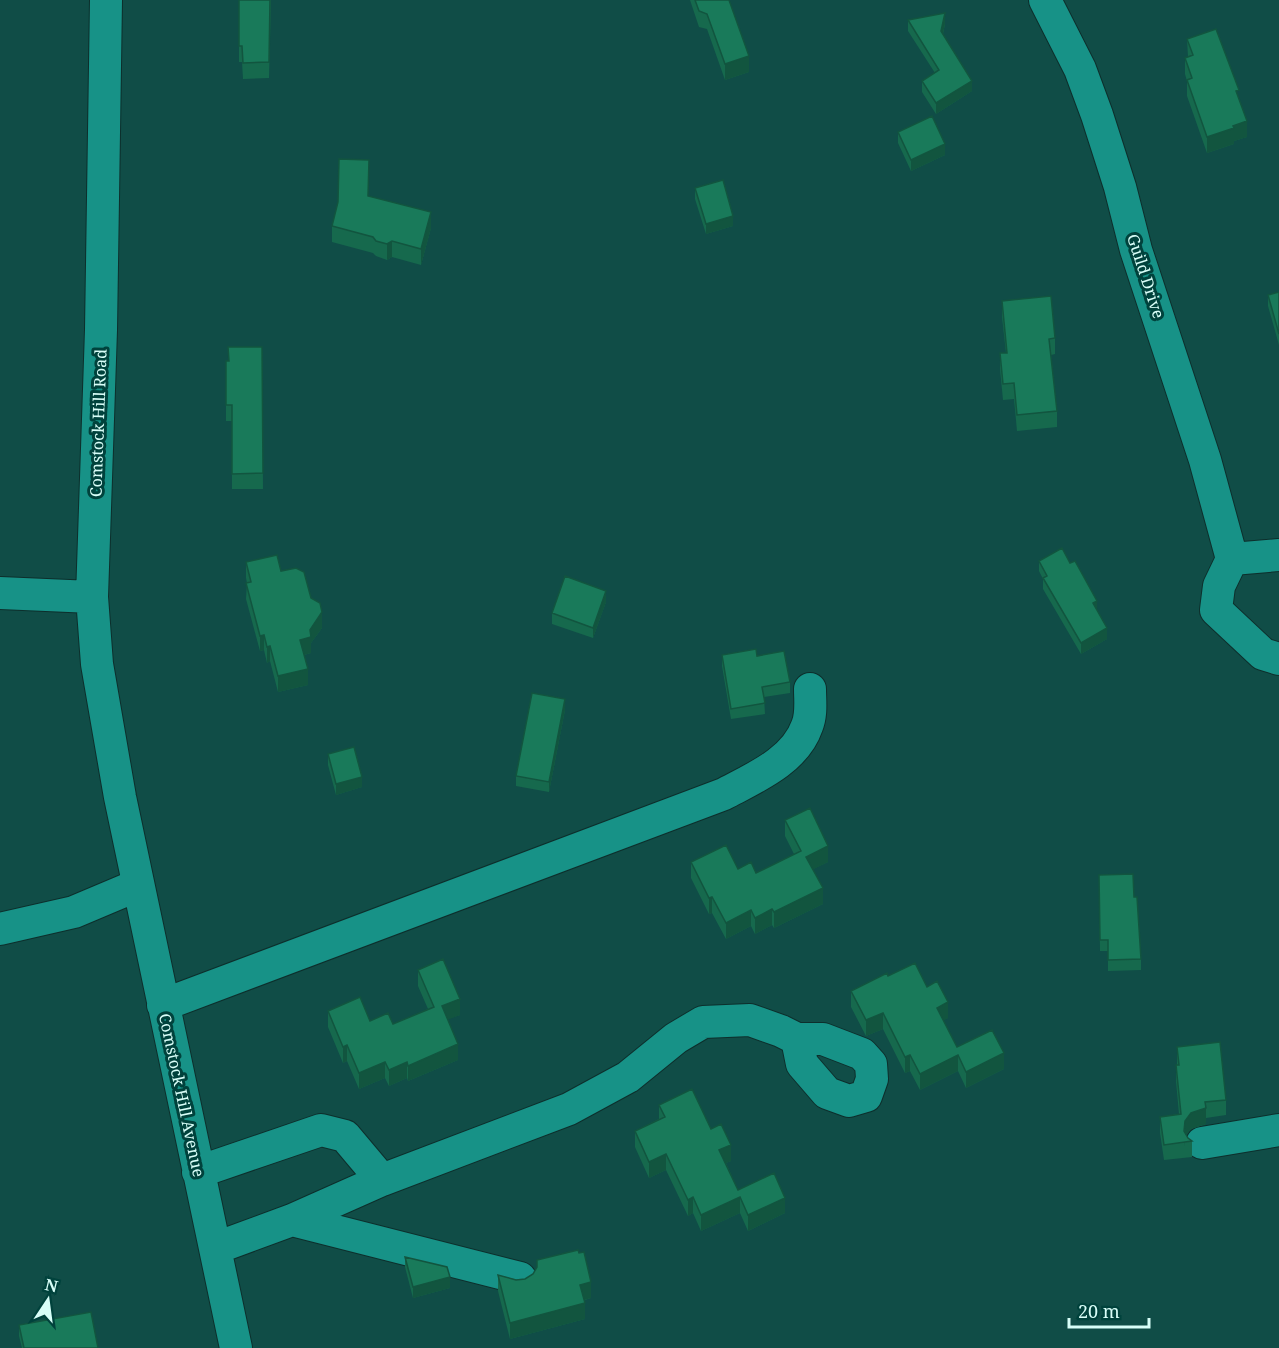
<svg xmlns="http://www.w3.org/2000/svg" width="1279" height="1348" font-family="'Noto Serif',serif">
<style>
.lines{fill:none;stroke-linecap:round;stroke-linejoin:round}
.minor-casing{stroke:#0d2f2c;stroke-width:34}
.minor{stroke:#179287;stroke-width:32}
.wall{fill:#16694d}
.shaded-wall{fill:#12553f}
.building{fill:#197a5a;stroke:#12553f;stroke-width:1.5}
.labels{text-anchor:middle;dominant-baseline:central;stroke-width:6;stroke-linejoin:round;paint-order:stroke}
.street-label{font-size:16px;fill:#d8fef8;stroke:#00423c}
</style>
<rect width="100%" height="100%" fill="#104d47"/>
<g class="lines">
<defs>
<path id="minor" d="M106 0 101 330 92 597 97 664 120 797 236 1348
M1045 0 1080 69 1097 115 1120 187 1136 250 1205 460 1232 559
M1232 559 1219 586 1216 610 1263 654 1279 659
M1232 559 1279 555
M0 593 92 597
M0 929 74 912 138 885
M163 1005 724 794C754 778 795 761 807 726 812 714 810 701 810 689
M1202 1143 1279 1130
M198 1172 321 1130 345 1136 382 1180
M292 1220 520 1278
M216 1248 292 1220 382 1180 569 1109 628 1077 676 1038 703 1022 750 1020 781 1031 797 1039H823L862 1054 871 1064 872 1079 866 1096 849 1101 827 1093 802 1064 797 1039"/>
</defs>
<use href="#minor" class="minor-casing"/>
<use href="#minor" class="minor"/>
</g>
<path class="wall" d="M239 0H271L269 78 243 79 242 62H239Z
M690 0H729L749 72 725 80 707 29 699 27Z
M908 20 945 24 943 34 972 91 936 114 922 92V81L935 73 908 31Z
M1187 39 1239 100 1247 137 1234 141V144L1207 153 1187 96V81L1185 74V58L1188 57Z
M898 132 945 155 911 171 898 143Z
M695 188 733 226 706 234 695 199Z
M368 196 431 228 421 265 392 257 387 260 376 256 373 253 332 242V226Z
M1279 292V345L1268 306V295Z
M1002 301 1055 338V354L1051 355 1057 411V427L1017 431 1014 399 1003 400 1000 369V353H1006L1002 317Z
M262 347 263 489H232V421H226V361H228Z
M1039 561 1097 611 1107 639 1081 654 1043 589V579L1039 571Z
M246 562 281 571 311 598 322 628 311 643V653L304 655 308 685 278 692 270 661 267 663 264 650 260 651 246 599 247 583 246 578Z
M606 602 593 638 552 624V613Z
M722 655 757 656 790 682V693L764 697 765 714 731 719 722 666Z
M565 710 549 792 516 786V776Z
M328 754 362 787 336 795 328 765Z
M785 820 828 862 813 869 823 904 774 928 772 925 755 934 751 926 726 939 712 913 709 914 691 878V862L738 869 756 873 794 854 785 836Z
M1099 875 1134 897 1141 959V970L1108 971V951H1100Z
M418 970 460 1015 448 1019 458 1060 408 1081 407 1078 389 1086 385 1078 359 1089 347 1061 343 1063 328 1027V1011L370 1021 393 1024 428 1009 418 986Z
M888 976 927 987 948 1018 943 1020 957 1047 1004 1069 966 1088 958 1071 920 1090 910 1071 905 1073 883 1029 866 1036 851 1007V991Z
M1177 1047 1226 1100V1115L1206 1118V1124L1191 1129 1186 1135 1188 1138 1192 1141V1157L1164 1160 1160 1133V1117L1179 1114 1176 1081V1065H1177Z
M659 1105 711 1129 731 1161 726 1163 738 1190 785 1213 748 1231 740 1213 701 1231 693 1213 688 1216 666 1170 649 1178 635 1147V1131L659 1119Z
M405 1257 450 1288 413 1298 405 1267Z
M498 1275 591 1298 585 1300V1319L510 1339 498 1291Z
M19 1325 98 1348H22L19 1336Z"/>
<path class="shaded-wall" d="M945 13V24L941 42V31Z
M749 56V72L725 80V64Z
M972 81V91L936 114V103Z
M1247 121V137L1234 141V144L1207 153V137Z
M945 144V155L911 171V160Z
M431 212V228L421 265V249Z
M733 216V226L706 234V224Z
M392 241V257L387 260V244Z
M606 591V602L593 638V628Z
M1097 601V612L1093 603Z
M322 612V628L311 643V653L300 656V640L310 630Z
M1107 628V639L1081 654V643Z
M264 635V650L260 651V636Z
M270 646V661L267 663V647Z
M308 669V685L278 692V676Z
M565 699V710L549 792V782Z
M362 777V787L336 795V784Z
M828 846V862L806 873V857Z
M823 888V904L774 928V912Z
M712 897V913L709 914V898Z
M772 909V925L755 934V918Z
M751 910V926L726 939V923Z
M460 999V1015L442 1022V1006Z
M948 1002V1018L937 1024V1008Z
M883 1013V1029L866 1036V1020Z
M458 1044V1060L408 1081V1066Z
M347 1045V1061L343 1063V1047Z
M1004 1053V1069L966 1088V1072Z
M910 1055V1071L905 1073V1057Z
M958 1055V1071L920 1090V1074Z
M385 1062V1078L359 1089V1073Z
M407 1062V1078L389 1086V1070Z
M1206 1108V1124L1191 1129 1185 1137 1184 1147 1185 1121 1191 1113Z
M731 1145V1161L719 1166V1150Z
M666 1154V1170L649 1178V1162Z
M693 1197V1213L688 1216V1200Z
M740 1197V1213L701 1231V1215Z
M785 1198V1213L748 1231V1215Z
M450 1277V1288L413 1298V1287Z
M591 1282V1298L580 1301V1285Z
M585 1303V1319L510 1339V1323Z"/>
<path class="building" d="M239 0H270L269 62 243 63 242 46H239Z
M695 0H729L749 56 725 64 707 14 699 11Z
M945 13 941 31 972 81 936 103 922 81 939 70 908 20Z
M1216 29 1239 90 1236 91 1247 121 1233 126 1234 128 1207 137 1187 80 1192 78 1185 58 1193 55 1187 39Z
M932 116 945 144 911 160 898 132Z
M339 159 369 160 368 196 431 212 421 249 392 241 387 244 376 241 373 237 332 226 338 202Z
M723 180 733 216 706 224 695 188Z
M1279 292V334L1268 295Z
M1051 296 1055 338 1049 339 1057 411 1017 415 1014 383 1003 384 1000 353H1007L1002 301Z
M228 347H262L263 473 232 474V405H226V361H229Z
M1062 548 1070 563 1075 561 1097 601 1093 603 1107 628 1081 643 1043 578 1047 576 1039 561Z
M277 555 281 571 296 568 304 572 311 598 320 603 322 612 310 630 311 637 300 640 308 669 278 676 270 646 267 647 264 635 260 636 246 583 251 582 246 562Z
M565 576 606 591 593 628 552 613Z
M756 649 757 656 784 651 790 682 762 687 765 703 731 709 722 655Z
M532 693 565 699 549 782 516 776Z
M354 747 362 777 336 784 328 754Z
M810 808 828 846 806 857 823 888 774 912 772 909 755 918 751 910 726 923 712 897 709 898 691 862 726 845 738 869 751 862 756 873 801 851 785 820Z
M1133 874 1134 897H1137L1141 959 1108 960V940H1100L1099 875Z
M443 959 460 999 442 1006 458 1044 408 1066 407 1062 389 1070 385 1062 359 1073 347 1045 343 1047 328 1011 360 997 370 1021 388 1013 393 1024 434 1007 418 970Z
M915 963 927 987 937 981 948 1002 937 1008 957 1047 992 1030 1004 1053 966 1072 958 1055 920 1074 910 1055 905 1057 883 1013 866 1020 851 991 887 973 888 976Z
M1220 1042 1226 1100 1205 1102 1206 1108 1191 1113 1185 1121 1184 1131 1188 1138 1192 1141 1164 1145 1160 1117 1181 1114 1176 1065H1179L1177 1047Z
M692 1089 711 1129 721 1124 731 1145 719 1150 738 1190 774 1173 785 1198 748 1215 740 1197 701 1215 693 1197 688 1200 666 1154 649 1162 635 1131 665 1117 659 1105Z
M578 1250 579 1253 584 1252 591 1282 580 1285 585 1303 510 1323 498 1275 516 1280 525 1279 533 1274 537 1267V1260Z
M405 1257 447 1267 450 1277 413 1287Z
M91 1312 98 1348H24L19 1325Z"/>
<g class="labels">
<g class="street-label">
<text transform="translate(1146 276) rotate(72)">Guild Drive</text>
<text transform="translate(98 423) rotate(-88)">Comstock Hill Road</text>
<text transform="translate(182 1095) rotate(78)">Comstock Hill Avenue</text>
</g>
</g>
<g transform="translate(48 1300) rotate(13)" stroke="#00423c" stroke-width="4.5" paint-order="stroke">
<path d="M0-4.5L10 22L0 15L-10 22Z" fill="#d8fef8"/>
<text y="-9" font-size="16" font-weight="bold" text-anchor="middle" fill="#d8fef8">N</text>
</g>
<path d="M1069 1318v9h80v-9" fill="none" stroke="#d8fef8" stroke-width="3"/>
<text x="1078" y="1318" font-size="18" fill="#d8fef8" stroke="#00423c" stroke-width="4.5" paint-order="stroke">20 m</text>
</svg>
